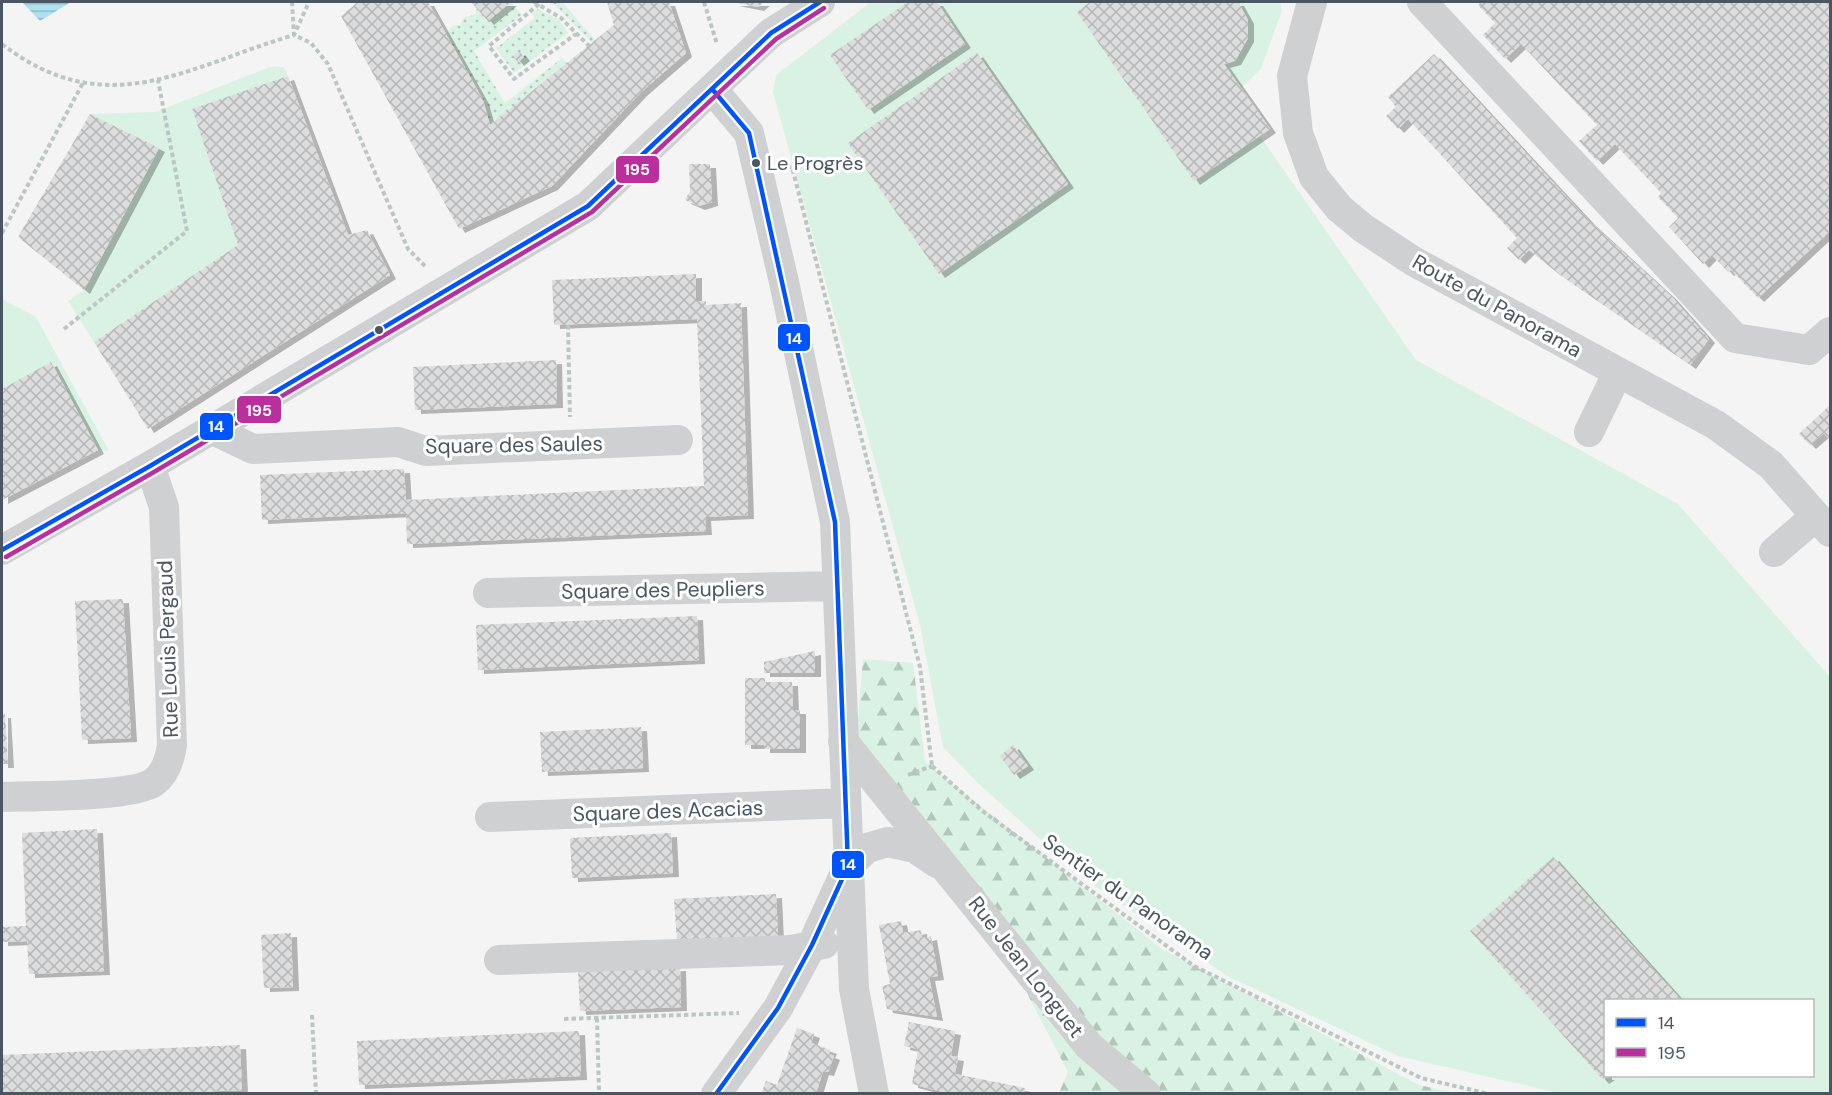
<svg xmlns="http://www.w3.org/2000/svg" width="1832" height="1095" font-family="'DM Sans',sans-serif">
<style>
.grass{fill:url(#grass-dots)}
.forest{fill:url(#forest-firs)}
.green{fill:#d9f2e3;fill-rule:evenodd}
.water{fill:url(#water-rules)}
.building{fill:url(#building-cross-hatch);filter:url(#shadow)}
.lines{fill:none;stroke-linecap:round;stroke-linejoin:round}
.path{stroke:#bcc7c4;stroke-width:4;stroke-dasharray:4.5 3;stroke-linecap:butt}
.minor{stroke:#ced0d2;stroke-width:30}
.bus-1-casing{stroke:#fff;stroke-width:9}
.bus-2-casing{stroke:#fff;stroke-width:9}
.bus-1{stroke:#0055fa;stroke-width:4.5}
.bus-2{stroke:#bb2e9e;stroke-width:4.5}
.bus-dot{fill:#4a5661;stroke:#fff;stroke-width:2}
.labels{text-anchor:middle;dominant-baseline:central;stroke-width:6;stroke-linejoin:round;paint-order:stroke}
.bus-label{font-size:20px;fill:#4a5661;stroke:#fff;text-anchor:start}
.street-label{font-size:21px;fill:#4a5661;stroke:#fff}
.line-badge{stroke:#fff;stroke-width:2}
.badge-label{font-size:16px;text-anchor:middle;font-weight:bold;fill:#fff}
</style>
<defs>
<pattern id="grass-dots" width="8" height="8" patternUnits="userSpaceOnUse" patternTransform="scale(1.5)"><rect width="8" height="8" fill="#d9f2e3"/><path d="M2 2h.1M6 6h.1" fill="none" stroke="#b2c7bb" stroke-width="1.8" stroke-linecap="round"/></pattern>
<pattern id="forest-firs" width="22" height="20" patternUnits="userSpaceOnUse" patternTransform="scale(1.5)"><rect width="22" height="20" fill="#d9f2e3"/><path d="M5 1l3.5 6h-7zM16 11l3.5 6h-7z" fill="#b2c7bb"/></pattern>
<pattern id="water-rules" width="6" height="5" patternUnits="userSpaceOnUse" patternTransform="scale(1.5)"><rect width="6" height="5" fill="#aee2f0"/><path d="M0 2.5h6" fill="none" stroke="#90bac6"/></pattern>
<pattern id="building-cross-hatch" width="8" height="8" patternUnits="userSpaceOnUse" patternTransform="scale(1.5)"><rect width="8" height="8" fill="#ddddde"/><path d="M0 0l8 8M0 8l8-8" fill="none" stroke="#b5b6b7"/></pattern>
<filter id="shadow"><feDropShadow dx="6" dy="4" stdDeviation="0" flood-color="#0004"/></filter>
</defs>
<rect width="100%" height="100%" fill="#f4f4f4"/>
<path class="grass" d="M511 2 522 15 474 51 505 103 562 58 567 63 490 125 483 100 446 34 452 26 460 25 464 17 475 15 477 8 488 21Z
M562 2 596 41 592 43 553 3Z
M538 9 558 19 568 33 514 73 496 48 535 18 532 13Z"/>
<path class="forest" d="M863 659 913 663 925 762 1162 949 1419 1085 1456 1093H1059L1068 1072 976 895 856 743Z"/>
<path class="green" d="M871 2H1280L1282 10 1261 69 1241 88 1270 129 1260 136 1416 360 1678 504 1830 677V1093H1559L1398 1056 1229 977 1085 879 981 786 943 747 920 625 773 92 776 75ZM1606 1000H1812V1076H1606Z
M270 67H284L288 76 193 110 238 245 94 342 68 301 84 290 159 148 90 114 155 112Z
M2 299 36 317 109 451 98 450 51 362 2 389Z"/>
<path class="water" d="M22 2H71L40 21Z"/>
<path class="building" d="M358 2H428L483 100 490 125 614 25 607 2H669L686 53 641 92 552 186 459 229 341 16Z
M471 2H511L488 21Z
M733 2H764L758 7Z
M908 2H937L965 44 868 110 830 55Z
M1090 2H1238L1248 20V38L1235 61 1224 64 1270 129 1194 181 1077 12Z
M1481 2H1830V231L1758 298 1731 270 1728 272 1712 255 1703 264 1669 227 1678 218 1658 197 1661 193 1615 144 1597 161 1579 141 1597 125 1521 44 1505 59 1483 35 1495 23 1478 5Z
M519 51 524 57 518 62 513 56Z
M977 53 1068 184 939 274 848 143Z
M1434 54 1590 222 1671 296 1709 339 1690 365 1560 275 1529 250 1519 260 1507 248 1517 238 1408 119 1398 129 1386 116 1396 107 1388 97Z
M288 76 348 235 367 230 390 275 148 429 94 342 238 245 192 109Z
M90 114 159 148 84 290 18 237Z
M689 164H710L712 202 699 206 685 200 690 191Z
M696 274V301H706V305L741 303 748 515 705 517 706 531 407 544 406 513 262 520 260 475 404 469 406 500 704 486 697 319 554 325 552 280Z
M556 360 557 404 415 410 413 367Z
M51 362 98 450 2 500V389Z
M1830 405V440L1824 433 1810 445 1799 434Z
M123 599 131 738 82 740 75 601Z
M697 616 699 660 478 670 476 625Z
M815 651V673H764V662Z
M745 678H765V682H792L793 710H800V749H764V745H745Z
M2 714H5L8 764H2Z
M641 727 643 768 542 772 540 732Z
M1013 745 1028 766 1014 775 1000 756Z
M97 829 104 971 29 974 27 941 2 942V927L26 926 22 833Z
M671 833 673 873 572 878 570 838Z
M1553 857 1681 1000H1606V1076H1609L1603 1080 1470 931Z
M776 894 778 936 677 941 674 899Z
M901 921 903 933 921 930 922 938 931 936 938 976 929 977 937 1017 887 1009 882 986 890 984 879 925Z
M291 933 293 987 264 988 261 935Z
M680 967 681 1007 580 1011 578 971Z
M909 1022 955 1031 951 1056 958 1057 955 1074 1025 1088 1024 1094H950L912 1084 918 1049 904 1046Z
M797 1028 814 1034 811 1043 831 1050 829 1054 834 1056 828 1072 823 1071 816 1094H761L766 1081 777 1085Z
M579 1031 581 1076 359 1085 357 1041Z
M240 1045 242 1090 148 1094H2V1055Z"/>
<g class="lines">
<path class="path" d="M292 2 294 35 311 43 328 64 408 249 426 267
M534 2 561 18 589 46
M704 2 717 44
M539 4 489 46 514 79 576 34
M2 44C107 125 188 66 294 35L309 2
M787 167H792L920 667 932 766
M2 233 84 81
M568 325 570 417
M64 329 187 231 158 80
M932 766 981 810 1194 966 1421 1078 1489 1094
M908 775 932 766
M312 1015 316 1094
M597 1018 599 1094
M564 1019 739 1013"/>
<path class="minor" d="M1312 2 1292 76 1298 133 1314 177 1339 208 1363 228 1413 261 1716 425 1771 465 1830 532
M1422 2 1735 338 1809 350 1830 332
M713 90 749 133 784 282 835 522 854 989 874 1094
M211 429 253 449 398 442 426 451 678 440
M1589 432 1618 372
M2 550 150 466 588 206 771 33 820 2
M1774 552 1816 516
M488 593 838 586
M843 741 1089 1046 1146 1094
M2 797C32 796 134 797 154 782 166 773 170 759 172 745L164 507 150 466
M490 817 846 803
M499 960 790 950 824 944
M716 1094 778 1008 812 945 848 866 867 848 888 842 915 848 937 863"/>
<defs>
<path id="bus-1" d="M713 90 749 133 835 522 848 866 812 945 778 1008 716 1094
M2 550 150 466 588 206 771 33 820 2"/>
<path id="bus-2" d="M6 557 154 472 592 212 776 39 824 8"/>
</defs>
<use href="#bus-1" class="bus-1-casing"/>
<use href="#bus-2" class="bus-2-casing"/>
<use href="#bus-1" class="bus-1"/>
<use href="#bus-2" class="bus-2"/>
</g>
<g class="bus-dot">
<circle cx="756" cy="163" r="5"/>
<circle cx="379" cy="330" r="5"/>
</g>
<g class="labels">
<g class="bus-label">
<text x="767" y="163">Le Progrès</text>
</g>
<g class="street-label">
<text transform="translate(1497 306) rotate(29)">Route du Panorama</text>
<text transform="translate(514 445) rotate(-1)">Square des Saules</text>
<text transform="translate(663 590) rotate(-1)">Square des Peupliers</text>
<text transform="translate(168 649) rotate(-92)">Rue Louis Pergaud</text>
<text transform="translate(668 811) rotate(-2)">Square des Acacias</text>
<text transform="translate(1128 897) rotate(35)">Sentier du Panorama</text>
<text transform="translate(1026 967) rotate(52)">Rue Jean Longuet</text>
</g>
</g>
<g class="line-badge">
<rect x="615" y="155" width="45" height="29" rx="6" fill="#bb2e9e"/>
<rect x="777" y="323" width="34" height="29" rx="6" fill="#0055fa"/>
<rect x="236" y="395" width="46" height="29" rx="6" fill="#bb2e9e"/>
<rect x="199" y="412" width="35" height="29" rx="6" fill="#0055fa"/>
<rect x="831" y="850" width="34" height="29" rx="6" fill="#0055fa"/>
</g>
<g class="badge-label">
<text x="637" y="175">195</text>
<text x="794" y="344">14</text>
<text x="259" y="416">195</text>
<text x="216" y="432">14</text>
<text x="848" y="870">14</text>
</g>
<rect width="1832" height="1095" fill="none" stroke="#4a5661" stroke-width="6"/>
<rect x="1604" y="999" width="210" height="78" fill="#ffffff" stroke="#b7bbc0" stroke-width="1.5"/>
<rect x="1616" y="1018" width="30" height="9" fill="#0055fa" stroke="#b7bbc0" stroke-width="1.5"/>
<text x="1658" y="1029" font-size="18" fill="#4a5661">14</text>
<rect x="1616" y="1048" width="30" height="9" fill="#bb2e9e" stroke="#b7bbc0" stroke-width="1.5"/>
<text x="1658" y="1059" font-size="18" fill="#4a5661">195</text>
</svg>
